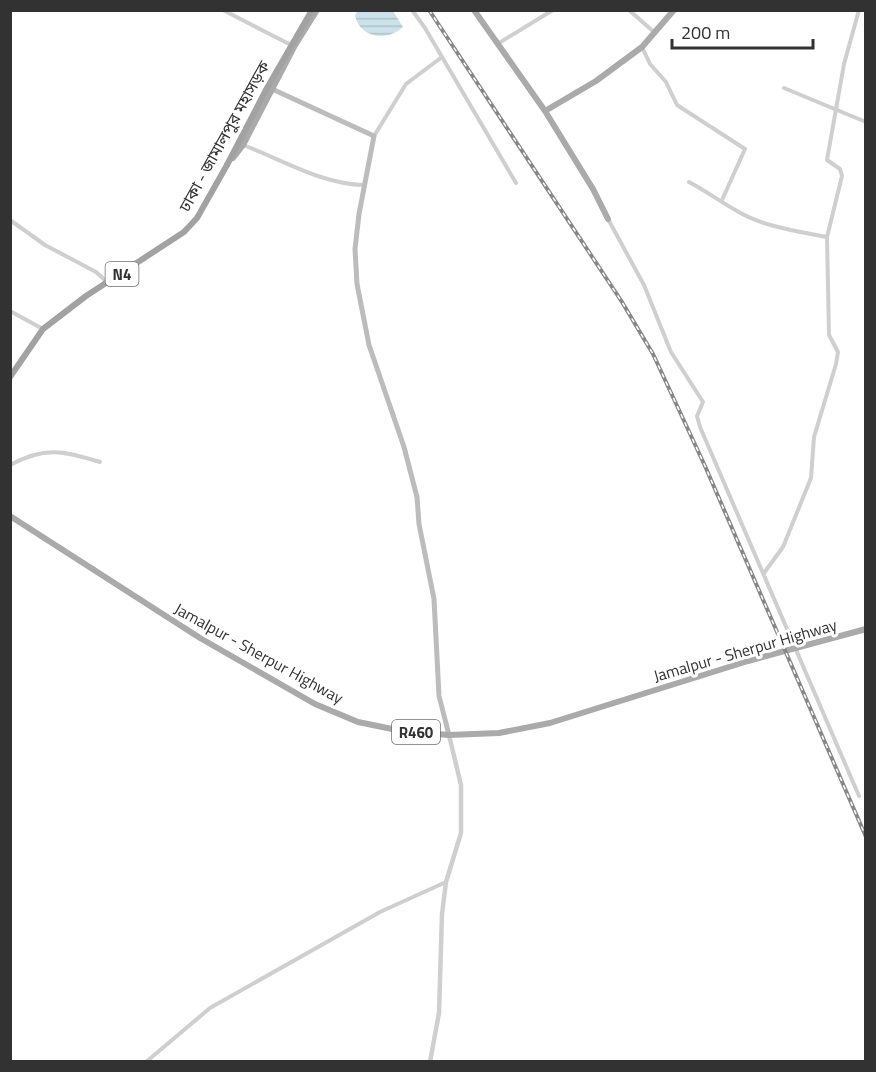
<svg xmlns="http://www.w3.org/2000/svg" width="876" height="1072" font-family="'Titillium Web','Noto Sans Bengali',sans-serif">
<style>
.water{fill:url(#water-rules)}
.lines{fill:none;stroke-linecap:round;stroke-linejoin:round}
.minor{stroke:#cfcfcf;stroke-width:4}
.tertiary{stroke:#cfcfcf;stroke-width:4.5}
.secondary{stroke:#bcbcbc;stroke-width:5}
.primary{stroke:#aaa;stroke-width:6}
.trunk{stroke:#a2a2a2;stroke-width:6}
.rail-casing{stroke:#878787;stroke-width:4}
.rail{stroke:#fff;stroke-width:1.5;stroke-dasharray:4.5;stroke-linecap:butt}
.trunk-bridge{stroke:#a2a2a2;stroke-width:6}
.labels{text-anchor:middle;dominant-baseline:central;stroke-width:6;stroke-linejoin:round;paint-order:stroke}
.shield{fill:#fff;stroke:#707070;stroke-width:1.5}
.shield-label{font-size:15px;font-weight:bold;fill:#323232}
.street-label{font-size:16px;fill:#323232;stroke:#fff}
</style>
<defs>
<pattern id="water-rules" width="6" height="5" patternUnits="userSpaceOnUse" patternTransform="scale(1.5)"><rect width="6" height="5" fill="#cce2ea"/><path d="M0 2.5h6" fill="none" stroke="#b0c2c9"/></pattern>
</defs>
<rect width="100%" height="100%" fill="#fff"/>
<path class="water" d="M358 10 393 11 403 27C387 42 359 38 355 15Z"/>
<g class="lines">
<path class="minor" d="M223 10 293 46
M412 10 425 28 516 183
M629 10 655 33
M499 43 553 10
M642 47 650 64 666 82 677 105 745 149 722 200
M784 88 866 122
M374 136 406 84 442 57
M243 145C283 160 321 184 364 185
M689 182C706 191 721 202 737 211 764 227 796 231 827 237
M608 219 644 285 671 352 703 402 697 416 700 427 859 796
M10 220 45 245 96 272 107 282
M10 311 43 329
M10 465C45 446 64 451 100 462
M764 573 783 547 811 478 814 437 836 364 838 352 829 335 827 237 842 176 840 169 827 160 844 64 859 10
M146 1062 210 1008 380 912 446 882"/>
<path class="tertiary" d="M430 1062 439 1013 442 914 446 882 461 833V785L449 735"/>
<path class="secondary" d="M272 89 374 136 359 214 355 249 357 284 369 345 404 447 417 497 419 524 434 599 439 696 449 735"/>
<path class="primary" d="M474 10 545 111 593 189 608 219
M545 111 596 81 642 47 674 10
M233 158 243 145 294 47 317 10
M10 516 200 638 315 704 358 722 402 731 449 735 499 733 550 723 748 661 866 629"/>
<path class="trunk" d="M10 377 43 329 86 296 184 232 197 218 227 165"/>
<defs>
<path id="rail" d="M429 10 622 302 653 354 705 466 866 837"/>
</defs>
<use href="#rail" class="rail-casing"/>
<use href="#rail" class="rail"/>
<path class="trunk-bridge" d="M227 165 267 88 312 10"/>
</g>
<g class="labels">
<g class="shield">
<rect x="105.5" y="262" width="33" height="24" rx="4.5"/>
<rect x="392" y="720" width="48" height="24" rx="4.5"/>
</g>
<g class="shield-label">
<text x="122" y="274">N4</text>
<text x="416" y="732">R460</text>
</g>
<g class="street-label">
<text transform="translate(224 136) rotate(-61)">ঢাকা - জামালপুর মহাসড়ক</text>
<text transform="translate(745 650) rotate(-16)">Jamalpur - Sherpur Highway</text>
<text transform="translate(259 653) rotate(29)">Jamalpur - Sherpur Highway</text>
</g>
</g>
<rect width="876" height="1072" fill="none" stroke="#323232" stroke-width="24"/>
<path d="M672 39v9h141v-9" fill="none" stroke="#323232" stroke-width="3"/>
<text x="681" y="39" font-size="18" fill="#323232" stroke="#ffffff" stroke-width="4.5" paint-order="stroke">200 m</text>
</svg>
